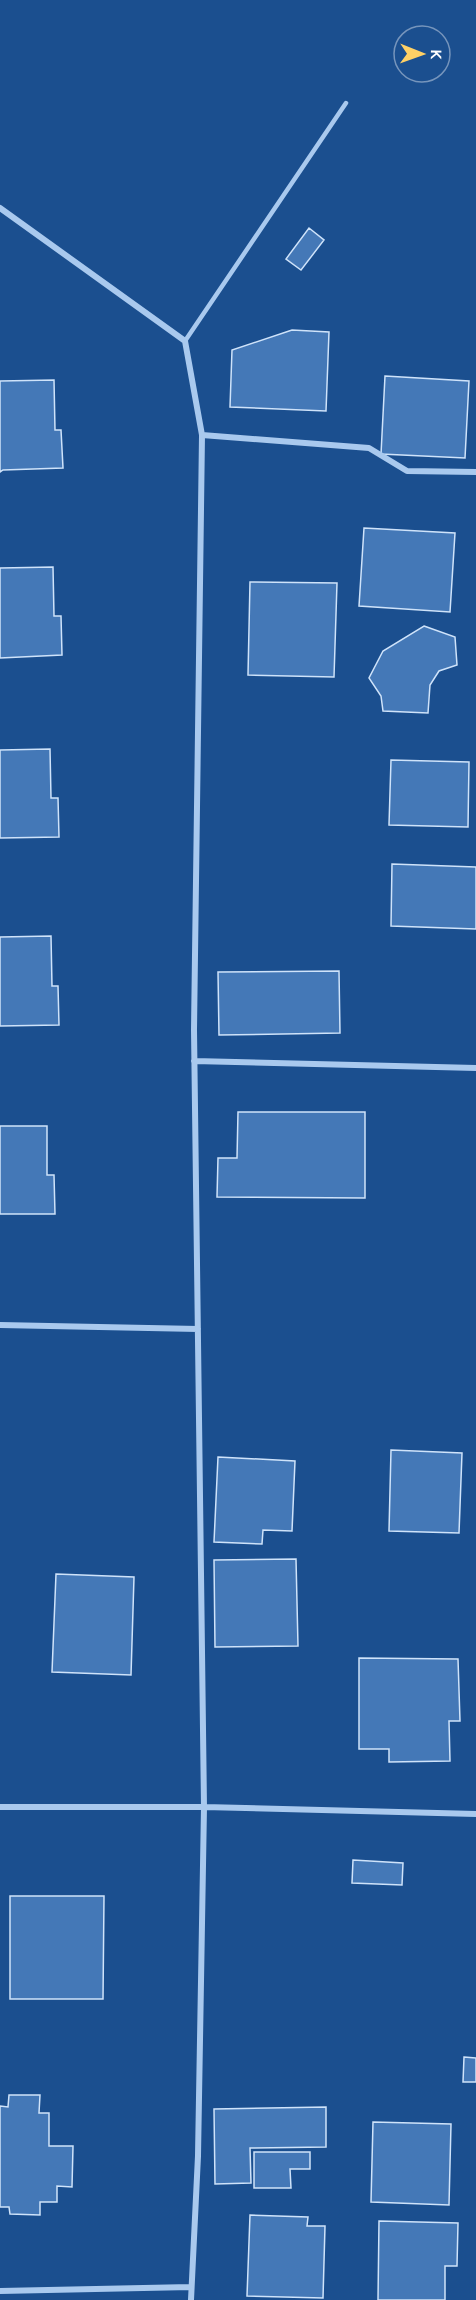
<svg xmlns="http://www.w3.org/2000/svg" width="476" height="2300" font-family="Karla,sans-serif">
<style>
.building{fill:#4478b7;stroke:#cfe3fa;stroke-width:1.5}
.lines{fill:none;stroke-linecap:round;stroke-linejoin:round}
.lane{stroke:#a9c9ee;stroke-width:4.5}
.street{stroke:#a9c9ee;stroke-width:6}
</style>
<rect width="100%" height="100%" fill="#1b4f8f"/>
<path class="building" d="M309 228 324 240 301 270 286 259Z
M292 330 329 332 326 411 230 407 232 350Z
M385 376 469 381 465 458 381 454Z
M54 380 55 430H61L63 468 3 470 0 472V381Z
M364 528 455 533 450 612 359 606Z
M53 567 54 616H61L62 655 0 658V568Z
M250 582 337 583 334 677 248 675Z
M424 626 455 637 457 665 439 671 430 685 428 713 383 711 381 696 369 678 383 651Z
M50 749 51 798H58L59 837 0 838V750Z
M391 760 469 762 468 827 389 825Z
M392 864 476 867V929L391 926Z
M51 936 52 986H58L59 1025 0 1026V937Z
M339 971 340 1033 219 1035 218 972Z
M238 1112H365V1198L217 1197 218 1158H237Z
M0 1126H47V1175H54L55 1214H0Z
M391 1450 462 1453 459 1533 389 1531Z
M218 1457 295 1461 292 1531 263 1530 262 1544 214 1542Z
M296 1559 298 1646 215 1647 214 1560Z
M56 1574 134 1577 131 1675 52 1672Z
M359 1658 458 1659 460 1721H449L450 1761 389 1762V1749H359Z
M353 1860 403 1863 402 1885 352 1883Z
M10 1896H104L103 1999H10Z
M464 2057 476 2058V2082H463Z
M9 2095H40L39 2113H49V2146H73L72 2187 57 2186V2202H40V2215L10 2214 9 2207H0V2106L8 2107Z
M326 2107V2147L250 2148 251 2183 215 2184 214 2109Z
M373 2122 451 2124 449 2205 371 2202Z
M254 2152H310V2169H290L291 2188H254Z
M250 2215 308 2217 307 2226H325L323 2298 247 2296Z
M379 2221 458 2223 457 2266H445V2300H378Z"/>
<g class="lines">
<path class="lane" d="M185 341 346 103"/>
<path class="street" d="M0 208 185 341 202 435 194 1030 204 1807 198 2156 191 2300
M202 435 369 448 407 471 476 472
M194 1061 476 1068
M0 1325 198 1329
M0 1807H204L476 1814
M0 2291 191 2287"/>
</g>
<g transform="translate(422 54) rotate(91)"><circle r="28" fill="#1b4f8f" stroke="#7695bc" stroke-width="1.5"/>
<path d="M0-4.5L10 22L0 15L-10 22Z" fill="#ffd166"/>
<text y="-9" font-size="16" font-weight="bold" text-anchor="middle" fill="#ffffff">K</text>
</g>
</svg>
